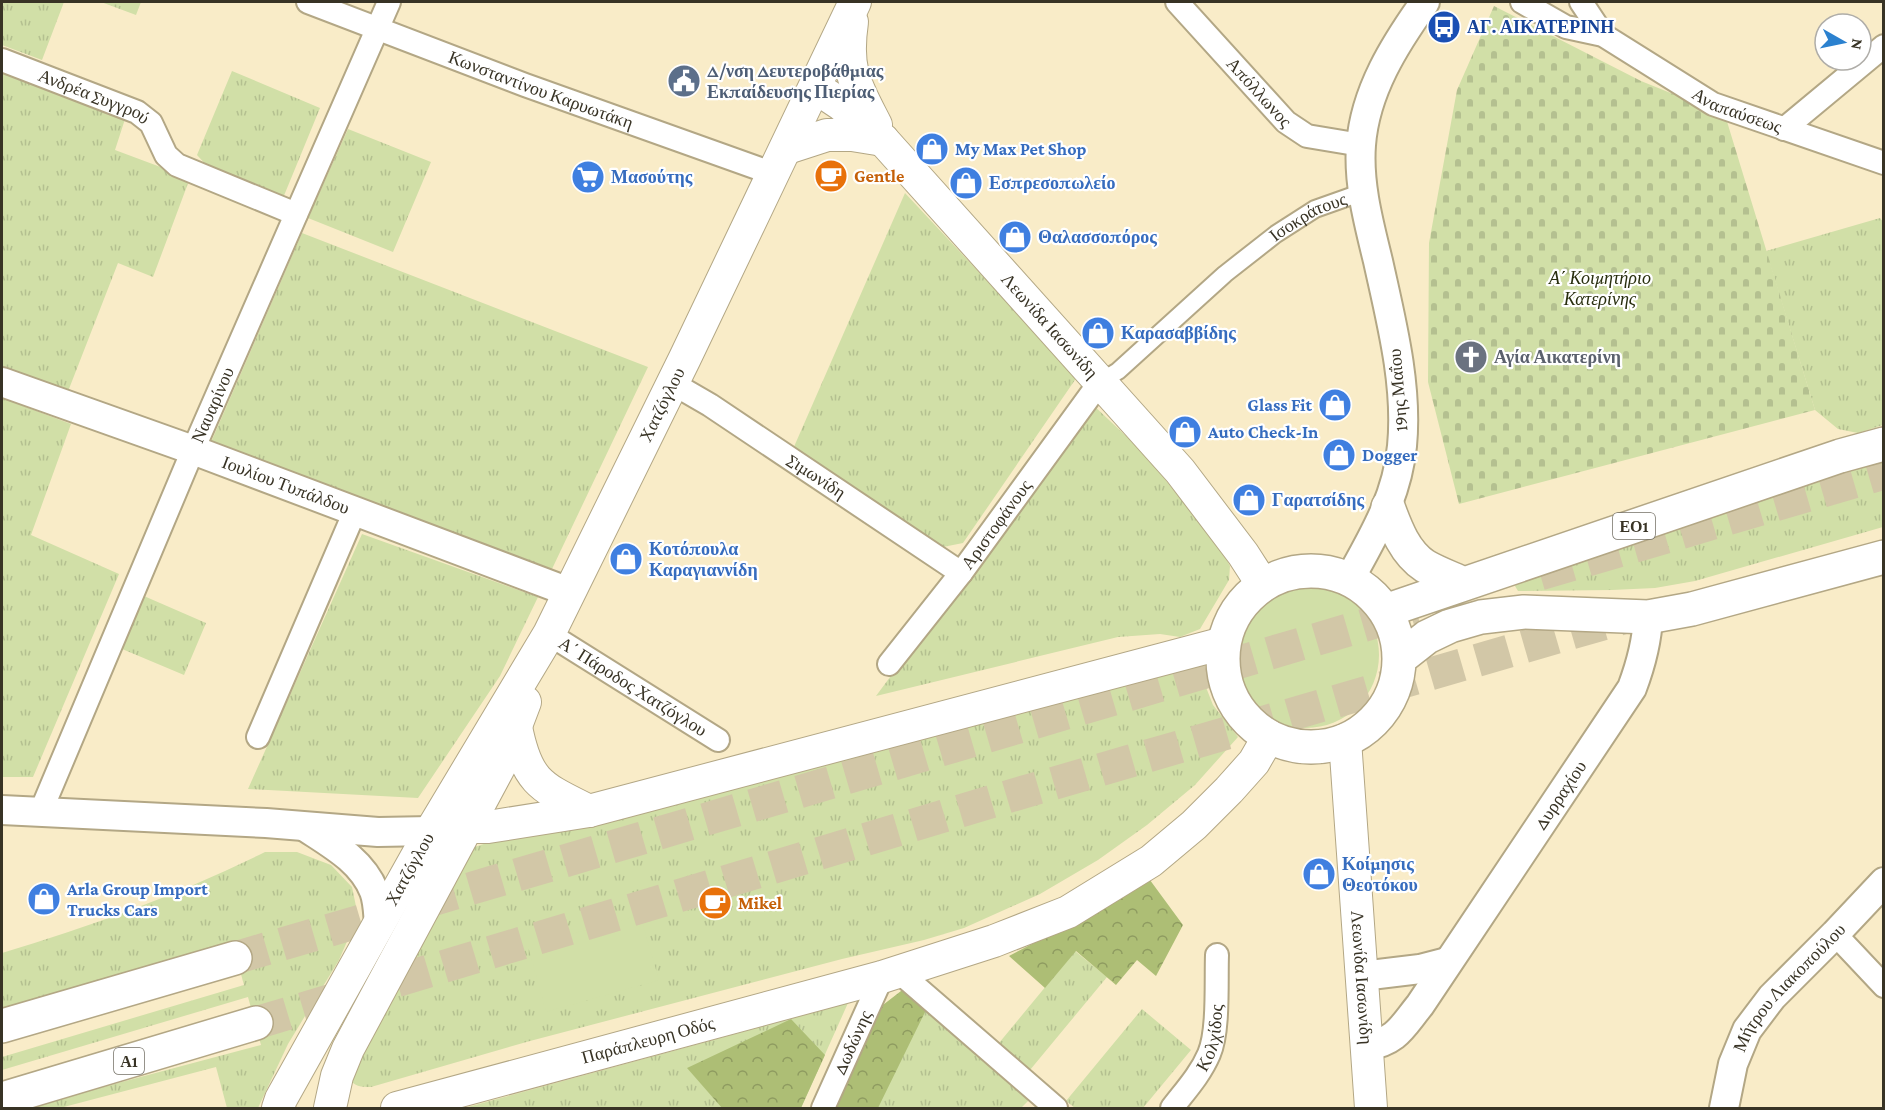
<svg xmlns="http://www.w3.org/2000/svg" width="1885" height="1110" font-family="'Crimson Pro',serif">
<style>
.grass{fill:url(#grass-tufts)}
.forest{fill:url(#forest-crowns)}
.cemetery{fill:url(#cemetery-stones)}
.park{fill:#d1dfa7}
.lines{fill:none;stroke-linecap:round;stroke-linejoin:round}
.motorway-tunnel{stroke:#d2c7a7;stroke-width:33;stroke-dasharray:33 16;stroke-linecap:butt}
.pedestrian-casing{stroke:#b3a785;stroke-width:20}
.minor-casing{stroke:#b3a785;stroke-width:26}
.tertiary-casing{stroke:#b3a785;stroke-width:32}
.secondary-casing{stroke:#b3a785;stroke-width:34}
.primary-casing{stroke:#b3a785;stroke-width:36}
.motorway-casing{stroke:#b3a785;stroke-width:36}
.pedestrian{stroke:#fff;stroke-width:16}
.minor{stroke:#fff;stroke-width:22}
.tertiary{stroke:#fff;stroke-width:28}
.secondary{stroke:#fff;stroke-width:32}
.primary{stroke:#fff;stroke-width:33}
.motorway{stroke:#fff;stroke-width:33}
.labels{text-anchor:middle;dominant-baseline:central;stroke-width:4.5;stroke-linejoin:round;paint-order:stroke}
.shield{fill:#fff;stroke:#747066;stroke-width:1.5}
.shield-label{font-size:16px;font-weight:bold;fill:#383325}
.transit-label{font-size:18px;font-weight:bold;fill:#164399;stroke:#fff;text-anchor:start}
.service-label{font-size:18px;font-weight:bold;fill:#4e5e75;stroke:#fff;text-anchor:start}
.street-label{font-size:18px;fill:#383325;stroke:#fff}
.shop-label{font-size:18px;font-weight:bold;fill:#366cbe;stroke:#fff;text-anchor:start}
.food-label{font-size:18px;font-weight:bold;fill:#c56008;stroke:#fff;text-anchor:start}
.park-label{font-size:18px;font-style:italic;fill:#282e0e;stroke:#fff}
.worship-label{font-size:18px;font-weight:bold;fill:#5b616d;stroke:#fff;text-anchor:start}
</style>
<defs>
<pattern id="grass-tufts" width="24" height="20" patternUnits="userSpaceOnUse" patternTransform="scale(1.5)"><rect width="24" height="20" fill="#d1dfa7"/><path d="M3 7l-1-3M5 7V3M7 7l1-3M15 17l-1-3M17 17v-4M19 17l1-3" fill="none" stroke="#b4c090"/></pattern>
<pattern id="forest-crowns" width="20" height="18" patternUnits="userSpaceOnUse" patternTransform="scale(1.5)"><rect width="20" height="18" fill="#adbe75"/><path d="M2 6a3 3 0 1 1 6 0M12 15a3 3 0 1 1 6 0" fill="none" stroke="#8e9b60"/></pattern>
<pattern id="cemetery-stones" width="16" height="16" patternUnits="userSpaceOnUse" patternTransform="scale(1.5)"><rect width="16" height="16" fill="#d1dfa7"/><path d="M2 7V4a2 2 0 0 1 4 0v3zM10 15v-3a2 2 0 0 1 4 0v3z" fill="#b4c090"/></pattern>
</defs>
<rect width="100%" height="100%" fill="#f9ecc8"/>
<path class="grass" d="M2 2H64L42 60 2 45Z
M101 2H141L136 15Z
M2 70 126 116 115 150 190 178 153 277 118 263 67 394 2 369Z
M232 71 320 108 283 198 209 168 197 155Z
M348 129 431 162 393 252 308 218Z
M905 193 1077 377 963 543 938 548 793 449Z
M1880 218 1883 222V425L1858 433 1838 429 1815 410 1766 251Z
M302 233 648 367 552 569 211 442Z
M2 398 71 424 31 535 119 574 33 777H2Z
M1092 404 1143 452 1221 549 1230 566 1229 580 1200 629 1180 637 1160 634 1118 637 876 696Z
M1883 455V527L1695 581 1655 588 1612 590 1518 591 1515 586 1518 582Z
M362 534 538 597 500 676 418 798 248 789Z
M137 593 206 623 184 675 115 646Z
M1198 667 1213 705 1238 737 1195 785 1147 825 1098 860 1040 894 964 928 924 940 842 959 530 1041 371 1087C361 1087 354 1087 348 1077L471 848 516 834 1160 674 1175 673Z
M265 852H297L331 865 352 887 358 916 339 960 288 1044 258 1108H227L216 1067 60 1108H24L261 1045 248 997 2 1070V1057L244 985 232 942 2 1009V953C92 926 180 894 265 852Z
M1075 951 1107 977 1030 1070 999 1043Z
M905 988 1030 1099 1021 1108H836L883 1005Z
M848 1003 801 1108H464Z
M1142 1009 1191 1050 1143 1108H1075L1066 1101Z"/>
<path class="forest" d="M1147 876 1183 925 1156 976 1137 960 1116 985 1076 951 1045 988 1009 956 1074 922Z
M905 988 927 1008 878 1108H836L883 1005Z
M791 1019 825 1055 801 1108H722L687 1068Z"/>
<path class="cemetery" d="M1494 6 1641 81 1725 115 1815 410 1459 504 1428 382 1429 243 1457 90Z"/>
<path class="park" d="M1233 655a73 73 0 1 1 146 0a73 73 0 1 1-146 0Z
M640 915 659 980 546 1012 528 946Z"/>
<g class="lines">
<path class="motorway-tunnel" d="M1540 574 1884 473
M235 958 1416 610
M256 1023 1010 796 1623 618"/>
<defs>
<g id="pedestrian">
<path id="s1" d="M1100 382 1118 371 1225 274 1276 234 1315 209 1363 192"/>
</g>
<g id="minor">
<path id="s2" d="M308 2 525 85 774 174"/>
<path id="s3" d="M1177 2 1286 122 1307 136 1361 145"/>
<path id="s4" d="M1522 2 1566 27 1603 35 1713 104 1884 163"/>
<path d="M1581 2 1603 35"/>
<path id="s5" d="M2 60 137 112 151 123 166 155 177 165 296 214"/>
<path d="M1784 129 1884 46"/>
<path id="s6" d="M672 383 710 405 961 573"/>
<path id="s7" d="M549 634 718 740"/>
<path id="s8" d="M889 664 961 573 1100 382"/>
<path d="M258 737 355 511"/>
<path id="s9" d="M41 811 193 450 389 2"/>
<path d="M1835 934 1884 986"/>
<path d="M899 972 1056 1108"/>
<path id="s10" d="M823 1108 882 977"/>
<path id="s11" d="M1172 1108C1185 1091 1200 1075 1209 1054 1219 1031 1216 981 1217 955"/>
</g>
<g id="tertiary">
<path id="s12" d="M2 382 193 450 569 592"/>
<path d="M1349 580C1374 535 1397 497 1402 446 1408 385 1391 320 1378 261 1369 224 1358 184 1361 145 1365 91 1395 44 1425 2"/>
<path d="M2 810 266 823 378 832 431 831"/>
<path d="M307 828C333 845 362 861 374 891 378 901 378 914 379 924"/>
<path d="M1362 976 1420 969 1447 962"/>
<path id="s13" d="M1367 1046C1397 1041 1402 1027 1420 1005L1632 688C1641 664 1647 642 1648 617"/>
<path id="s14" d="M1724 1108 1733 1064 1747 1030 1772 997 1835 934 1884 882"/>
</g>
<g id="secondary">
<path d="M852 22C845 70 855 84 876 125"/>
<path id="s15" d="M815 87 842 105 883 140 1180 471 1243 554 1263 585"/>
<path d="M787 148 827 135H852L883 140"/>
<path d="M516 727C527 783 541 787 589 811"/>
<path id="s16" d="M1345 740 1371 1108"/>
<path d="M431 831 468 827H488L589 811 1224 643"/>
<path id="s17" d="M278 1108 281 1099 431 831 549 634 685 358 855 2"/>
<path d="M330 1108 337 1076 348 1049 503 760 525 702"/>
<path id="s18" d="M397 1108 882 977 994 941 1068 912 1151 861 1194 825 1229 790 1254 762 1269 736"/>
</g>
<path id="primary" d="M1388 507C1396 529 1405 553 1425 566 1437 573 1451 578 1464 584
M1223 659a88 88 0 1 1 176 0a88 88 0 1 1-176 0Z
M1385 611 1840 456 1884 444
M1399 659 1427 637 1450 626 1481 617 1524 612 1648 617 1692 609 1884 557"/>
<path id="motorway" d="M2 1026 235 958
M2 1099 256 1023"/>
</defs>
<use href="#pedestrian" class="pedestrian-casing"/>
<use href="#minor" class="minor-casing"/>
<use href="#tertiary" class="tertiary-casing"/>
<use href="#secondary" class="secondary-casing"/>
<use href="#primary" class="primary-casing"/>
<use href="#motorway" class="motorway-casing"/>
<use href="#pedestrian" class="pedestrian"/>
<use href="#minor" class="minor"/>
<use href="#tertiary" class="tertiary"/>
<use href="#secondary" class="secondary"/>
<use href="#primary" class="primary"/>
<use href="#motorway" class="motorway"/>
</g>
<defs>
<symbol id="bus-disc" viewBox="-11 -11 22 22"><circle r="9.5" fill="#1a4fb4" stroke="#fff"/><path d="M-5-6H5V4H4V6H2V4H-2V6H-4V4H-5ZM-3.5-4V0h7V-4ZM-3.5 1.2v1.5H-2V1.2ZM2 1.2v1.5H3.5V1.2Z" fill="#fff"/></symbol>
<symbol id="civic-disc" viewBox="-11 -11 22 22"><circle r="9.5" fill="#5c6f8a" stroke="#fff"/><path d="M-.6-6.5H3V-4.5H.6V-3L4-1V1h2V6H-6V1h2V-1L-.6-3ZM-1.2 2.5V6h2.4V2.5Z" fill="#fff"/></symbol>
<symbol id="shop-disc" viewBox="-11 -11 22 22"><circle r="9.5" fill="#3f7fe0" stroke="#fff"/><path d="M-5-2.5h2.3a2.7 3.5 0 0 1 5.4 0H5L5.5 6h-11ZM-1.5-2.5h3a1.5 2.3 0 0 0-3 0Z" fill="#fff"/></symbol>
<symbol id="cafe-disc" viewBox="-11 -11 22 22"><circle r="9.5" fill="#e8710a" stroke="#fff"/><path d="M-5.5-4.5H6V0H3Q3 3.5 0 3.5H-2.5Q-5.5 3.5-5.5 0ZM3-3.2v2h1.7v-2ZM-6 4.5H4V6H-6Z" fill="#fff"/></symbol>
<symbol id="supermarket-disc" viewBox="-11 -11 22 22"><circle r="9.5" fill="#3f7fe0" stroke="#fff"/><path d="M-6-5.5h2.5l.6 2H6L4.5 2H-2.5L-4.4-4H-6ZM-1.5 3.2a1.3 1.3 0 1 0 .1 0ZM3 3.2a1.3 1.3 0 1 0 .1 0Z" fill="#fff"/></symbol>
<symbol id="church-disc" viewBox="-11 -11 22 22"><circle r="9.5" fill="#6b7280" stroke="#fff"/><path d="M-1.2-6h2.4v3.5h3.3v2.4h-3.3V6h-2.4V-.1h-3.3v-2.4h3.3Z" fill="#fff"/></symbol>
</defs>
<g fill-rule="evenodd">
<use href="#bus-disc" x="1425" y="8" width="38" height="38"/>
<use href="#civic-disc" x="665" y="62" width="38" height="38"/>
<use href="#shop-disc" x="913" y="130" width="38" height="38"/>
<use href="#cafe-disc" x="812" y="157" width="38" height="38"/>
<use href="#supermarket-disc" x="569" y="158" width="38" height="38"/>
<use href="#shop-disc" x="947" y="164" width="38" height="38"/>
<use href="#shop-disc" x="996" y="218" width="38" height="38"/>
<use href="#shop-disc" x="1079" y="314" width="38" height="38"/>
<use href="#church-disc" x="1452" y="338" width="38" height="38"/>
<use href="#shop-disc" x="1316" y="386" width="38" height="38"/>
<use href="#shop-disc" x="1166" y="413" width="38" height="38"/>
<use href="#shop-disc" x="1320" y="436" width="38" height="38"/>
<use href="#shop-disc" x="1230" y="481" width="38" height="38"/>
<use href="#shop-disc" x="607" y="540" width="38" height="38"/>
<use href="#shop-disc" x="1300" y="855" width="38" height="38"/>
<use href="#shop-disc" x="25" y="880" width="38" height="38"/>
<use href="#cafe-disc" x="696" y="884" width="38" height="38"/>
</g>
<g class="labels">
<g class="shield">
<rect x="1613" y="513" width="42" height="26" rx="4.5"/>
<rect x="114" y="1048" width="30" height="26" rx="4.5"/>
</g>
<g class="shield-label">
<text x="1634" y="526">ΕΟ1</text>
<text x="129" y="1061">Α1</text>
</g>
<g class="transit-label">
<text x="1467" y="27">ΑΓ. ΑΙΚΑΤΕΡΙΝΗ</text>
</g>
<g class="service-label">
<text x="707" y="71">Δ/νση Δευτεροβάθμιας<tspan x="707" dy="21">Εκπαίδευσης Πιερίας</tspan></text>
</g>
<g class="street-label">
<text stroke="none"><textPath href="#s2" startOffset="249">Κωνσταντίνου Καρυωτάκη</textPath></text>
<text stroke="none"><textPath href="#s3" startOffset="122">Απόλλωνος</textPath></text>
<text stroke="none"><textPath href="#s5" startOffset="99">Ανδρέα Συγγρού</textPath></text>
<text stroke="none"><textPath href="#s4" startOffset="243">Αναπαύσεως</textPath></text>
<text stroke="none"><textPath href="#s1" startOffset="267">Ισοκράτους</textPath></text>
<text stroke="none"><textPath href="#s15" startOffset="336">Λεωνίδα Ιασωνίδη</textPath></text>
<text transform="translate(1398 390) rotate(-95)">19ης Μαΐου</text>
<text stroke="none"><textPath href="#s17" startOffset="802">Χατζόγλου</textPath></text>
<text stroke="none"><textPath href="#s9" startOffset="441">Ναυαρίνου</textPath></text>
<text stroke="none"><textPath href="#s6" startOffset="172">Σιμωνίδη</textPath></text>
<text stroke="none"><textPath href="#s12" startOffset="302">Ιουλίου Τυπάλδου</textPath></text>
<text stroke="none"><textPath href="#s8" startOffset="176">Αριστοφάνους</textPath></text>
<text stroke="none"><textPath href="#s7" startOffset="99">Α΄ Πάροδος Χατζόγλου</textPath></text>
<text stroke="none"><textPath href="#s13" startOffset="322">Δυρραχίου</textPath></text>
<text stroke="none"><textPath href="#s17" startOffset="273">Χατζόγλου</textPath></text>
<text stroke="none"><textPath href="#s16" startOffset="238">Λεωνίδα Ιασωνίδη</textPath></text>
<text stroke="none"><textPath href="#s14" startOffset="141">Μήτρου Λιακοπούλου</textPath></text>
<text stroke="none"><textPath href="#s11" startOffset="82">Κολχίδος</textPath></text>
<text stroke="none"><textPath href="#s18" startOffset="260">Παράπλευρη Οδός</textPath></text>
<text stroke="none"><textPath href="#s10" startOffset="72">Δωδώνης</textPath></text>
</g>
<g class="shop-label">
<text x="955" y="149">My Max Pet Shop</text>
<text x="611" y="177">Μασούτης</text>
<text x="989" y="183">Εσπρεσοπωλείο</text>
<text x="1038" y="237">Θαλασσοπόρος</text>
<text x="1121" y="333">Καρασαββίδης</text>
<text x="1312" y="405" text-anchor="end">Glass Fit</text>
<text x="1208" y="432">Auto Check-In</text>
<text x="1362" y="455">Dogger</text>
<text x="1272" y="500">Γαρατσίδης</text>
<text x="649" y="549">Κοτόπουλα<tspan x="649" dy="21">Καραγιαννίδη</tspan></text>
<text x="1342" y="864">Κοίμησις<tspan x="1342" dy="21">Θεοτόκου</tspan></text>
<text x="67" y="889">Arla Group Import<tspan x="67" dy="21">Trucks Cars</tspan></text>
</g>
<g class="food-label">
<text x="854" y="176">Gentle</text>
<text x="738" y="903">Mikel</text>
</g>
<g class="park-label">
<text x="1600" y="278">Α΄ Κοιμητήριο<tspan x="1600" dy="21">Κατερίνης</tspan></text>
</g>
<g class="worship-label">
<text x="1494" y="357">Αγία Αικατερίνη</text>
</g>
</g>
<rect width="1885" height="1110" fill="none" stroke="#383325" stroke-width="6"/>
<g transform="translate(1843 42) rotate(99)"><circle r="28" fill="#ffffff" stroke="#afada8" stroke-width="1.5"/>
<path d="M0-4.5L10 22L0 15L-10 22Z" fill="#2b81cf"/>
<text y="-9" font-size="16" font-weight="bold" text-anchor="middle" fill="#383325">N</text>
</g>
</svg>
